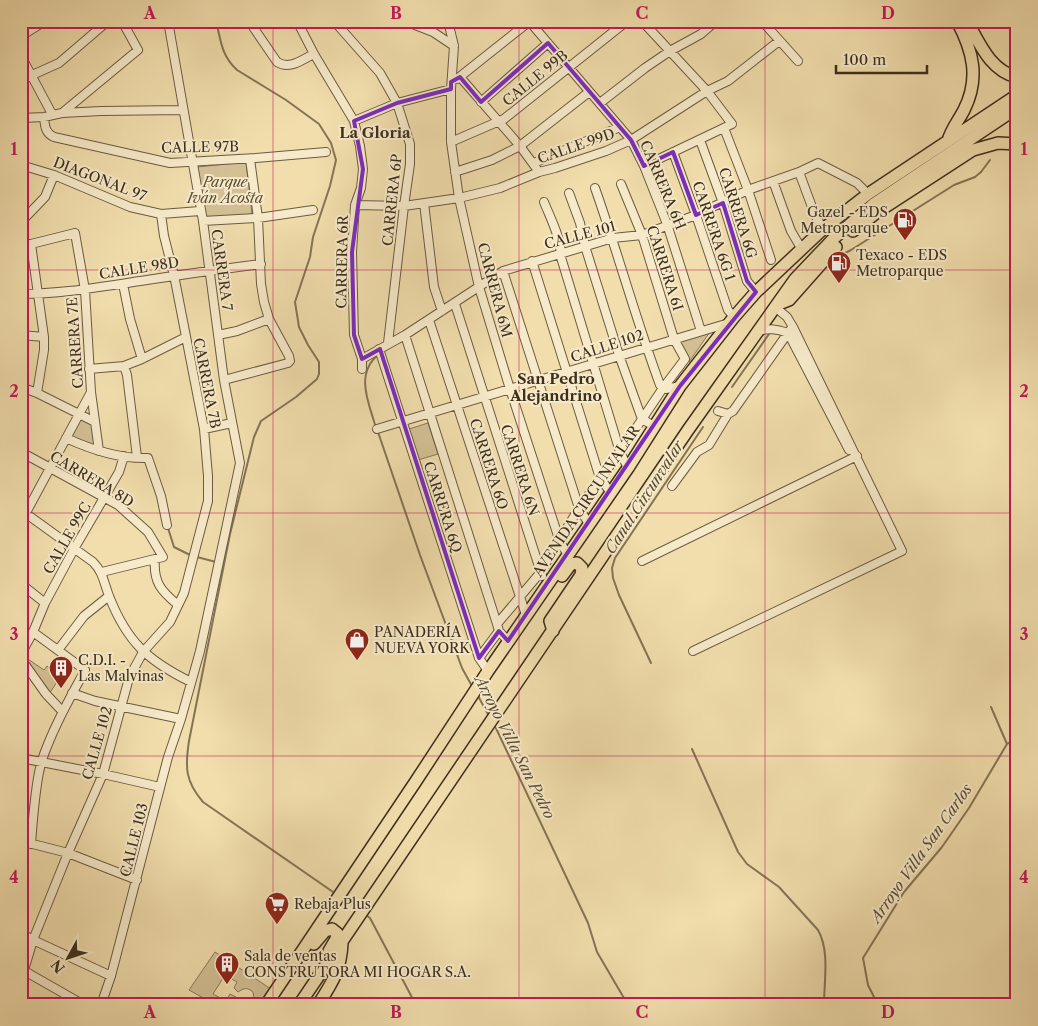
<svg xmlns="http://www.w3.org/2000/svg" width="1038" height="1026" font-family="'Libre Caslon Text',serif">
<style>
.green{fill:#d3c095;stroke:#887859}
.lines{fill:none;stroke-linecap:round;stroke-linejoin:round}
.stream{stroke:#847456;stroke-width:2}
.minor-casing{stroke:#6a5b41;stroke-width:10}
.highway-casing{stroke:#3d2f1d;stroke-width:14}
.minor{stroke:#f7eaca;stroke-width:8}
.highway{stroke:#f2dead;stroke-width:11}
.marked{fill:none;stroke:#7b2cbf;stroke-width:4;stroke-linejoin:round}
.grid{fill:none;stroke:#c2185b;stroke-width:1;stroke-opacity:0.55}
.labels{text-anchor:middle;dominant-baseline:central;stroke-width:4;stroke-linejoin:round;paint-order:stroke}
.street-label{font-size:14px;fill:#3d2f1d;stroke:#f7eaca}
.park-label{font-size:14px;font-style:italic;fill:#5b4c35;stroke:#f7eaca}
.poi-label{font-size:14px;fill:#3d2f1d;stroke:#f7eaca;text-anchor:start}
.neighbourhood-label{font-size:15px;font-weight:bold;fill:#3d2f1d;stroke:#f7eaca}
.water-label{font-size:15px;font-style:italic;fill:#5b4c35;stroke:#f7eaca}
.neatline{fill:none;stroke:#c2185b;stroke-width:2}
.grid-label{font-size:16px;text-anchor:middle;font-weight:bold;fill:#c2185b}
</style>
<rect width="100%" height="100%" fill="#f2dead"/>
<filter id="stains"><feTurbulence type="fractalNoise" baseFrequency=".004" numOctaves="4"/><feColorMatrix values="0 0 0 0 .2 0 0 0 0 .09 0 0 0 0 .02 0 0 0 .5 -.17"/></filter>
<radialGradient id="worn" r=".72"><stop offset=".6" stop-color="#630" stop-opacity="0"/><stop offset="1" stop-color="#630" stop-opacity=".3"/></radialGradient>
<path class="green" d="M246 162 252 214 205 219 197 167Z
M712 329 689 362 678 342Z
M81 418 94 424V447L71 438Z
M428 423 438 454 418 460 409 429Z
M25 657 44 670 47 666 61 676 49 694 24 659Z
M21 806 31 807 27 838 21 837Z
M215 952 271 989 262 1003 254 998 253 992C247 987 244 988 238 992L234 988 237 982 225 975 213 994 226 1001 230 994 236 997V1005H216L189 990Z"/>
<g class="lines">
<path class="stream" d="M216 21C221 41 221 55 237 70L286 100 319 124 331 143 336 160 330 186 313 237 310 257 295 302 299 327 308 345 319 362V374L317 379 296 397 261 421 254 437 230 534 189 741C185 767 185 781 203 802L336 894
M832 260 851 250 954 185 975 177 981 172 990 160
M732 387 769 334
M376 428C369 403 354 374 379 354
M378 432 420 555 462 668 473 688
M168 528 174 547 192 556
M197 557 216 562
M651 663 619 595 613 578 612 568 615 558 703 427
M478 696 489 716
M494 724 588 923 597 952 628 1005
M1007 744 1017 738
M692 749 738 852 747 864 779 887 818 930C830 951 824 981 824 1005
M342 898 358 909
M366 915 370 918 416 1005
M878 1005 868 985 863 958 904 892 942 847 969 808 1007 744 991 707"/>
<defs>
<path id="minor" d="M249 21 277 62C290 70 301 60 314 54
M297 21 314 54 354 121 360 146 363 169 361 188 355 205 352 252 354 335 362 359V369
M334 21 380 73 397 103 410 144V164L404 206 388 343
M405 21 433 32 454 46
M448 21 454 46 451 89V142L459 198 479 287 510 389 560 542 568 555
M529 21 631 140 644 166 667 224 701 331
M642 21 707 91 732 124 644 166
M762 21 798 61
M21 36 45 21
M21 56 52 114
M460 77 520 146 539 172
M457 79 530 21
M21 80 59 63 108 21
M481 102 548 43
M600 103 645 68 670 51 701 34 716 21
M62 113 138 50 122 21
M44 117C45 126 45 133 54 137L170 163 256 158 326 152
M21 118 44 117 62 113 101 111 182 110
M354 121 397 103 451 89
M724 128 748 190 771 260
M700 140 723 203 747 281 756 292
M451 142 504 119 627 21
M673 152 696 215 728 310 734 317
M534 163 620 127
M21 165 54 175 130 207 161 214 200 211
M455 172 492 160 520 146 589 92
M799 172 815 215 823 229
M773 181 791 231 801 248
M595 188C618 253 636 320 660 385L666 389 680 386
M569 193 580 223 585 246 619 355 642 419 654 426
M544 202C549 215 563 242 560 254L620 452 628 468
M424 203 434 287 442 311
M355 205 404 206 459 198 500 188 539 172 555 168 606 151 631 140 707 91 728 81 779 41
M203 221 258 218 313 210
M21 222 45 197 54 175
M21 244H31L75 233 85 290 91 392 99 451
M31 244 44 337V350L37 393
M532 261 600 478 611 493
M503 271 579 508 589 524
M123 284 130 319 142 359
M21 294C64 294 105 286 147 280 185 274 223 269 261 264
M455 304 542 576
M429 320 526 615
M758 331C769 328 777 329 788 333L849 450
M21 335 44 337
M218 335 237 331 269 319
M405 335 497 624 499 631 508 641
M379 349 479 658 488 671
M362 359 405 335 503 271 613 238 642 235 696 215 748 190 799 172 818 163 857 183 868 194
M124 366 127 375 137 457
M89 369 124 366 142 359 186 337
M224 380 288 363 290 361 289 356 269 319 264 302 261 284 258 218 250 159
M21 387 37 393 95 422
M718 411 728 414 733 411 790 330
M204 429 232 423
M377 429 729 323
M66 438C92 450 120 459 148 458L161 496 167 525
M21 452 118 505 148 532 163 557 102 572
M672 486 697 452 709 445 728 414
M21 510 93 562C103 572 104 583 109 596 127 642 148 661 191 682
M21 522 91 392
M155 559C153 582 161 591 178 605
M642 561 857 456
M21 584 45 603
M497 624 540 573 579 508 620 452 663 388 685 359 674 339 642 235 621 184
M58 650 84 616 109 596
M693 651 902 551 793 327 787 317 775 307
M21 654 33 632 45 603 74 549 119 472 124 456
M479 658 499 631
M21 659 46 694 62 711
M72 693 95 701 181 719
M21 758 103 774 160 787
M21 841 68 853 137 880
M31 844C33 819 35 783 42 760 53 728 69 700 85 670L33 632
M21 933 33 940 111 976
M21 969 84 1005
M24 970 33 940 68 853 103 774 129 678 143 652 170 622 184 593 208 501V476L204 429 174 275 164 236 161 214
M101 1005 111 976 168 757 181 719 200 651 240 463 224 380 203 221 168 21"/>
<path id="highway" d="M967 21C979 42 990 71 1017 77
M948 141C951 129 959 120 964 110 980 78 973 51 957 21
M853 231 876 213 973 150 998 143 1017 144
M779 304 789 300 836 247
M553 631 550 621 581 575 582 568 577 563 571 564 562 576
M314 944 325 931 332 929 337 933 336 939 329 951
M266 1005 416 781 488 671 628 468 680 386 734 317 756 292 823 229 868 194 1017 95
M299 1005 688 430 795 279 834 238 875 203 1017 108
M318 1005C332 983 341 970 342 943"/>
</defs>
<use href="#minor" class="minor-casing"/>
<use href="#highway" class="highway-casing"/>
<use href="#minor" class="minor"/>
<use href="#highway" class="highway"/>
</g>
<path class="marked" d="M548 43 631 140 644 166 673 152 696 215 723 203 747 281 756 292 680 386 508 641 499 631 479 658 380 349 362 359 354 335 352 252 363 169 354 121 397 103 451 89V82L460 77 481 102Z"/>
<path class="grid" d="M273 21V1005M519 21V1005M765 21V1005M21 270H1017M21 513H1017M21 756H1017"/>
<defs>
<symbol id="fuel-pin" viewBox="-11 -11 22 30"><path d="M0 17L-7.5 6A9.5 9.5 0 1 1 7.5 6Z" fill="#8f2418" stroke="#f7eaca"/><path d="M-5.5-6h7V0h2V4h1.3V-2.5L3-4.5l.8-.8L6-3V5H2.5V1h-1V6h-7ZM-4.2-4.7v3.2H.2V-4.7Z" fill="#fff"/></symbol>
<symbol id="shop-pin" viewBox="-11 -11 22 30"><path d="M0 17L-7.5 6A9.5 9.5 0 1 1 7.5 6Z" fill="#8f2418" stroke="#f7eaca"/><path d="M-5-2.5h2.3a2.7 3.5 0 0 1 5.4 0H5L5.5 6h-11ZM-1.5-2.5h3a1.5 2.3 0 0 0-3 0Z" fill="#fff"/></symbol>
<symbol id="building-pin" viewBox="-11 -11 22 30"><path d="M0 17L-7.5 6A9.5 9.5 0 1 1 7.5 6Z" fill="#8f2418" stroke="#f7eaca"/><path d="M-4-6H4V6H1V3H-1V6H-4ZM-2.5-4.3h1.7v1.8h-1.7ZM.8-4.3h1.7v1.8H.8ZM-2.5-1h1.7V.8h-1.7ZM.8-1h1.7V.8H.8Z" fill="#fff"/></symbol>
<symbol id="supermarket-pin" viewBox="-11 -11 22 30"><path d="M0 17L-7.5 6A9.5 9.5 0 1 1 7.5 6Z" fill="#8f2418" stroke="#f7eaca"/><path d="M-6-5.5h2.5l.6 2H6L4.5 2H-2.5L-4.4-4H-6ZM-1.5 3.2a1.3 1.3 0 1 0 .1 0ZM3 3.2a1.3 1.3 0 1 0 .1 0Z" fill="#fff"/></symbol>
</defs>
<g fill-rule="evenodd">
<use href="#fuel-pin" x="891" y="206" width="28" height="38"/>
<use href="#fuel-pin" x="825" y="249" width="28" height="38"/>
<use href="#shop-pin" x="343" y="626" width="28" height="38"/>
<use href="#building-pin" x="47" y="654" width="28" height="38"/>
<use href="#supermarket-pin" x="263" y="890" width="28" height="38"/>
<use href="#building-pin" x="213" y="950" width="28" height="38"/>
</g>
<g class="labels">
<g class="street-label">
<text transform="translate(535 78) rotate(-39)">CALLE 99B</text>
<text transform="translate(576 146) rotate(-19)">CALLE 99D</text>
<text transform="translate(200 147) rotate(-1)">CALLE 97B</text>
<text transform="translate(100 179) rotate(21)">DIAGONAL 97</text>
<text transform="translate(663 185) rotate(67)">CARRERA 6H</text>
<text transform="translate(392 200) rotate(-84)">CARRERA 6P</text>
<text transform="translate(738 213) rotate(72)">CARRERA 6G</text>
<text transform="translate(714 231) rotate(71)">CARRERA 6G 1</text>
<text transform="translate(580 235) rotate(-15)">CALLE 101</text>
<text transform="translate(342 262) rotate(-89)">CARRERA 6R</text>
<text transform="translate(139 268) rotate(-9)">CALLE 98D</text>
<text transform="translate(665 268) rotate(72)">CARRERA 6I</text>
<text transform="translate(222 270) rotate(82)">CARRERA 7</text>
<text transform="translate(495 290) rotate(75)">CARRERA 6M</text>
<text transform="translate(75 343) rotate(-94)">CARRERA 7E</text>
<text transform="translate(607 346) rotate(-18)">CALLE 102</text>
<text transform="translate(207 383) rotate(79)">CARRERA 7B</text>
<text transform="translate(489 464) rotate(72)">CARRERA 6O</text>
<text transform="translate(520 470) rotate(72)">CARRERA 6N</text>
<text transform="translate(92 479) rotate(31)">CARRERA 8D</text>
<text transform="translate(586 501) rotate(-56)">AVENIDA CIRCUNVALAR</text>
<text transform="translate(443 507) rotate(72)">CARRERA 6Q</text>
<text transform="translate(67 538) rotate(-60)">CALLE 99C</text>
<text transform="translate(97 743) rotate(-74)">CALLE 102</text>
<text transform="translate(134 840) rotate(-76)">CALLE 103</text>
</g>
<g class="park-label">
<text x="225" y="182">Parque<tspan x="225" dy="16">Iván Acosta</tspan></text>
</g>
<g class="poi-label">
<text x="888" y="212" text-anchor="end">Gazel - EDS<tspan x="888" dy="16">Metroparque</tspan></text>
<text x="856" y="255">Texaco - EDS<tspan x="856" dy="16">Metroparque</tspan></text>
<text x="374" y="632">PANADERÍA<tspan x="374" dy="16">NUEVA YORK</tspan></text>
<text x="78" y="660">C.D.I. -<tspan x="78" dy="16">Las Malvinas</tspan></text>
<text x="294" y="904">Rebaja Plus</text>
<text x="244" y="956">Sala de ventas<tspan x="244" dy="16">CONSTRUTORA MI HOGAR S.A.</tspan></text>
</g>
<g class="neighbourhood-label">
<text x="375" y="132">La Gloria</text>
<text x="556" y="378">San Pedro<tspan x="556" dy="17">Alejandrino</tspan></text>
</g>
<g class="water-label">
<text transform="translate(644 497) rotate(-57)">Canal Circunvalar</text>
<text transform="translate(515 747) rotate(63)">Arroyo Villa San Pedro</text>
<text transform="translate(921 853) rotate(-55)">Arroyo Villa San Carlos</text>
</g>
</g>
<rect width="1038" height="1026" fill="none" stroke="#f2dead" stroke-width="55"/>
<g transform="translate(68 958) rotate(230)" stroke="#f7eaca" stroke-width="4" paint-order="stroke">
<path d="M0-4L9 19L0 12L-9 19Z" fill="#3d2f1d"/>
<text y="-8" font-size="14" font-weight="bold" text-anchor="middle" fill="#3d2f1d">N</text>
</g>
<path d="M836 65v8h91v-8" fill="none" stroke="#3d2f1d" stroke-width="2.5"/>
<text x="843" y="65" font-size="15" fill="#3d2f1d" stroke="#f7eaca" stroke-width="4" paint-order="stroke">100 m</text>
<rect x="28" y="28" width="982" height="970" class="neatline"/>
<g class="grid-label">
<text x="150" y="19">A</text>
<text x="396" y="19">B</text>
<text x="642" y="19">C</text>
<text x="888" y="19">D</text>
<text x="14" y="155">1</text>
<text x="1024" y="155">1</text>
<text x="14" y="397">2</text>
<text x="1024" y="397">2</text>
<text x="14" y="640">3</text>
<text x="1024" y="640">3</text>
<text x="14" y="883">4</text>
<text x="1024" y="883">4</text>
<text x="150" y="1018">A</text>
<text x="396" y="1018">B</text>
<text x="642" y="1018">C</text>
<text x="888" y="1018">D</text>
</g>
<rect width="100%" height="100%" filter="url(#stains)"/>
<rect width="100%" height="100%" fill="url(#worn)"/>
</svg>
